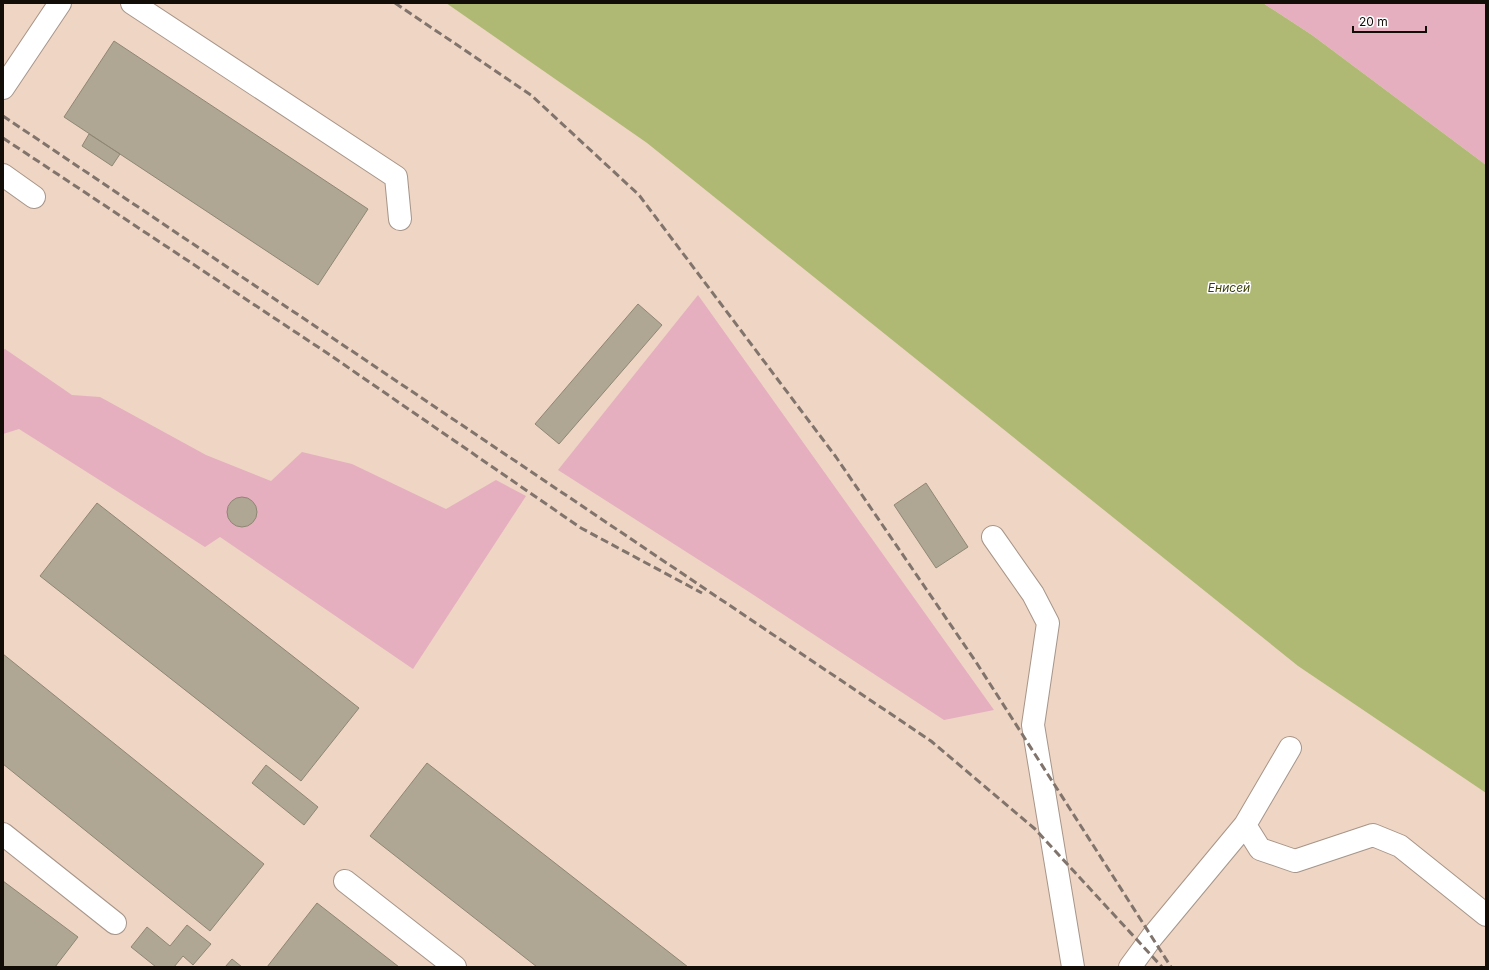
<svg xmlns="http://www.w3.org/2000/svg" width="1489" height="970" font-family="Inter,sans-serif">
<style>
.built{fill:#efd5c3}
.green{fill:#e5afc0}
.water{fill:#b0b974}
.building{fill:#afa794;stroke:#8f8674}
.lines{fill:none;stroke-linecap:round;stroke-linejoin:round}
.minor-casing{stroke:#a79589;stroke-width:24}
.minor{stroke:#fff;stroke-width:22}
.rail{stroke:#81746c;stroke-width:3;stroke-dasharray:8 4;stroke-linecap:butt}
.labels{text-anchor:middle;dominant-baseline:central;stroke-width:3;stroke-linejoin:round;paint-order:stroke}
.water-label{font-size:12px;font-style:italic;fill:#3c410b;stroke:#fff}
</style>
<rect width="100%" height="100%" fill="#f6e3d6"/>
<path class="built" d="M3 3H446L647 143 1298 666 1486 793V967H3Z"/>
<path class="green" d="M1263 3H1486V165L1312 35Z
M698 295 994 710 944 720 746 590 558 470Z
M5 349 72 395 100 397 206 455 271 481 302 452 352 464 446 509 496 480 526 496 413 669 220 537 205 547 19 429 3 434V350Z"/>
<path class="water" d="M446 3H1263L1312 35 1486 165V793L1298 666 647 143Z"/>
<path class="building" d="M114 41 368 209 318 285 64 117Z
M89 134 120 154 112 166 82 146Z
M638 304 662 325 559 444 535 424Z
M926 483 968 547 936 568 894 505Z
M227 512a15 15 0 1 1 30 0a15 15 0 1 1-30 0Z
M97 503 359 708 301 781 40 576Z
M3 654 264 864 210 931 3 764Z
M427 763 688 967H537L370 836Z
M266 765 318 807 304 825 252 783Z
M3 881 78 937 55 967H3Z
M317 903 399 967H267Z
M187 925 211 944 193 965 183 956 174 967H156L131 947 147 927 170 946Z
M232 959 242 967H225Z"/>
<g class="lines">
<defs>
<path id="minor" d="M132 3 396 177 400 219
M3 88 60 3
M3 175 34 197
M993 537 1033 594 1048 623 1033 725 1073 967
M1290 748 1245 825 1260 849 1295 861 1373 835 1400 846 1486 915
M3 834 115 923
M345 881 455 967
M1130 967 1152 937 1245 825"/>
</defs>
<use href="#minor" class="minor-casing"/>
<use href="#minor" class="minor"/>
<path class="rail" d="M395 3 531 95 639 195 836 457 976 662 1171 967
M3 116 931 741 1035 829 1162 967
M3 138 330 355 581 528 702 593"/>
</g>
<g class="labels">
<g class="water-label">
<text x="1229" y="287">Енисей</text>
</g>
</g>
<rect width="1489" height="970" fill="none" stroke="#130d08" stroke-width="8"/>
<path d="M1353 26v6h73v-6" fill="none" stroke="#130d08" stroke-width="2"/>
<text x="1359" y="26" font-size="12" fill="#130d08" stroke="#ffffff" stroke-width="3" paint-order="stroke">20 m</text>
</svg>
